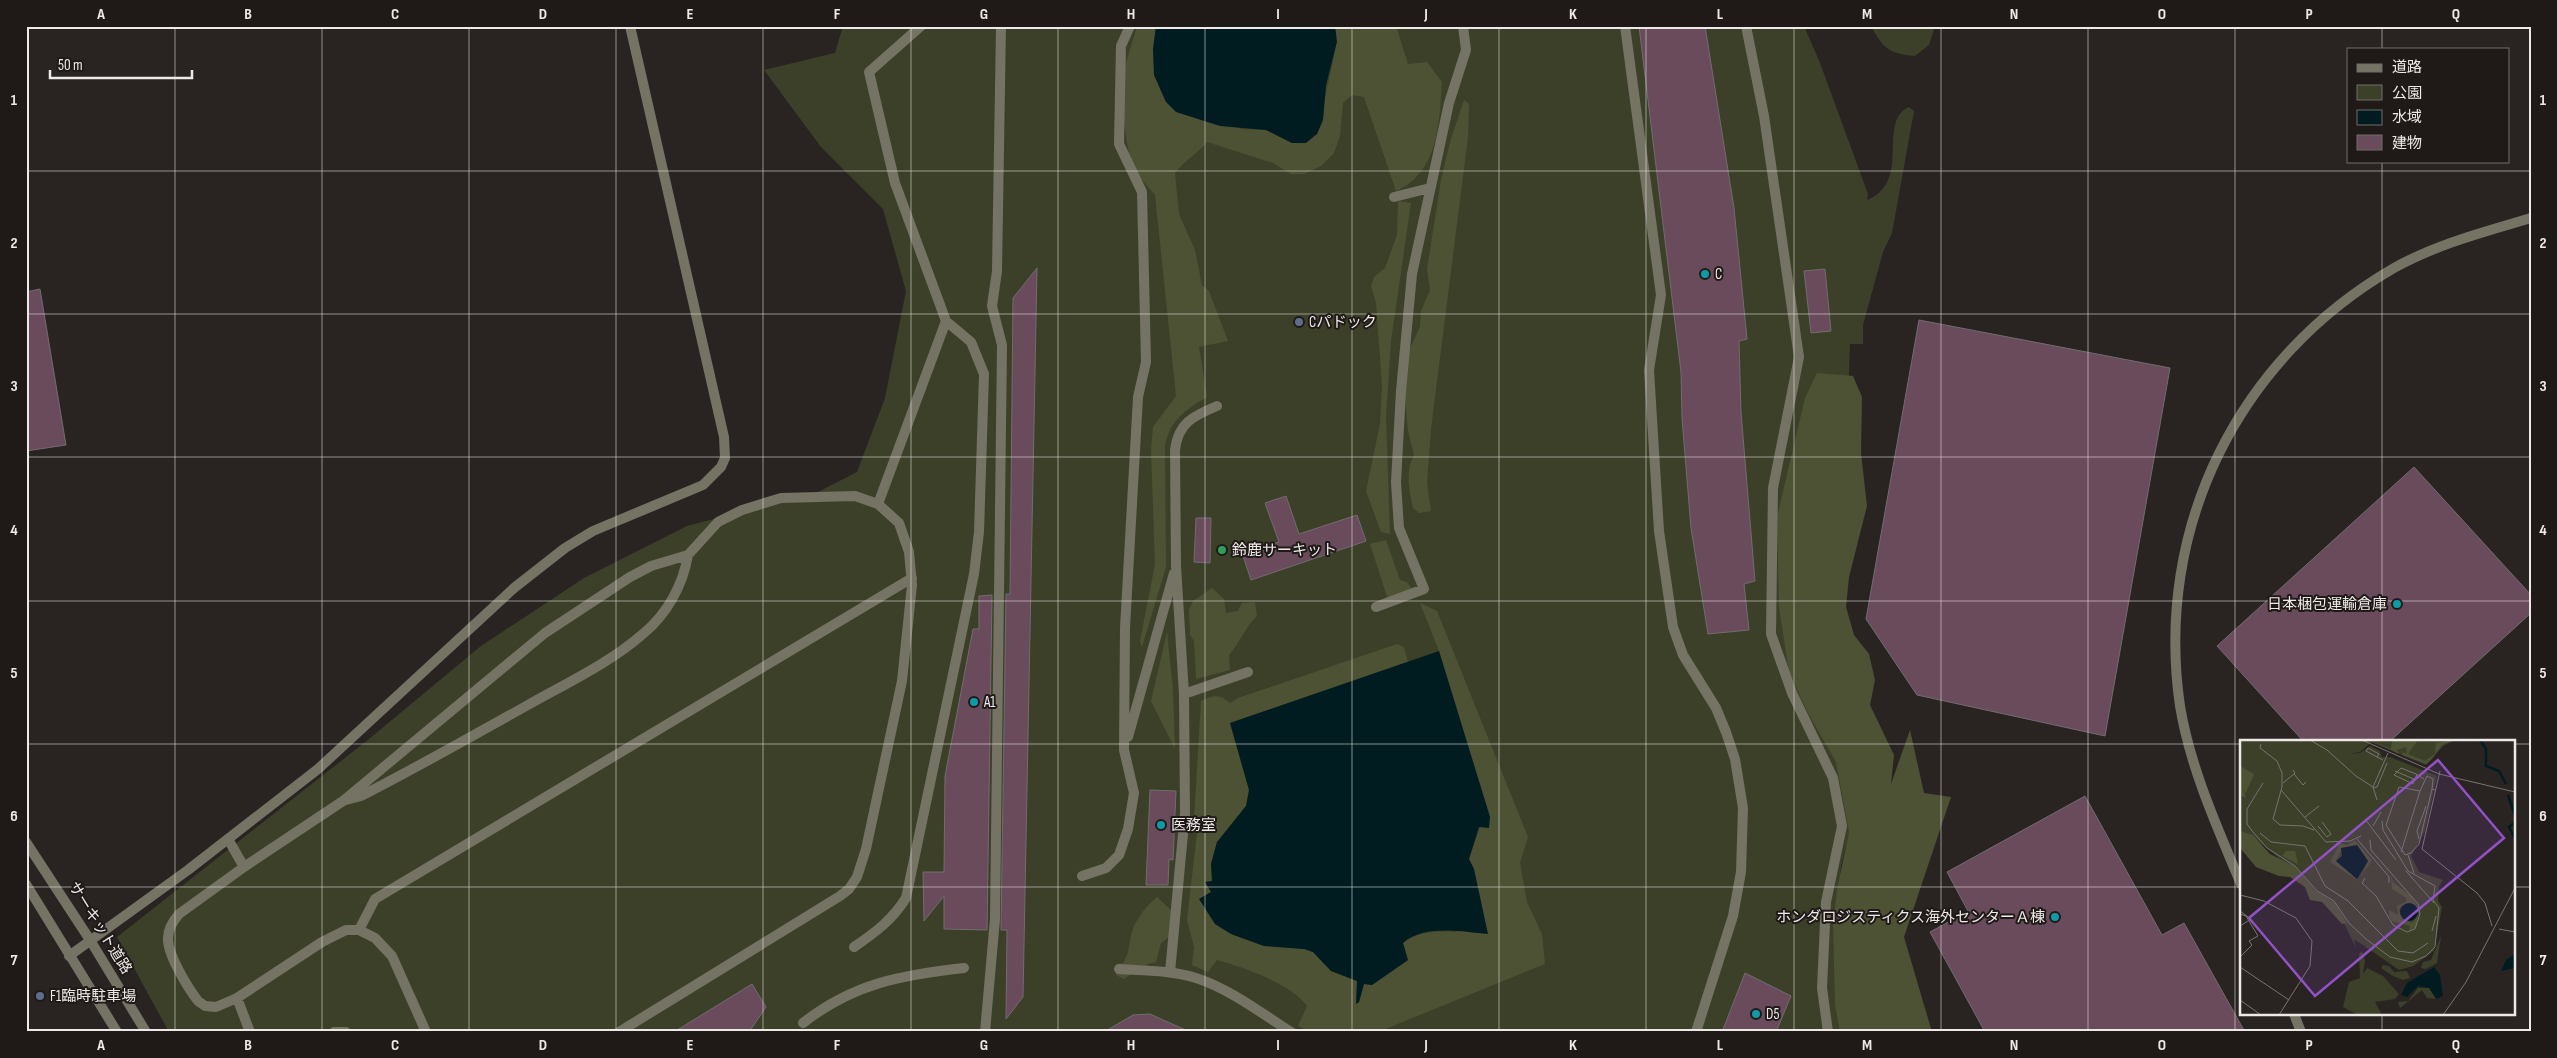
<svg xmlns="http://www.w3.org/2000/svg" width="2557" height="1058" font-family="'Sofia Sans Condensed','Noto Sans JP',sans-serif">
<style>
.green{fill:#3c4029}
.forest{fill:#4d5234}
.water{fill:#001c20}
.building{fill:#694b5c;stroke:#726c6f}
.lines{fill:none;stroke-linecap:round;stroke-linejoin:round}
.service{stroke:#757364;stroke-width:10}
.minor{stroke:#757364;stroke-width:10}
.tertiary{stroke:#757364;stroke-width:10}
.grid{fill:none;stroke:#ede9e8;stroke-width:1;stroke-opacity:0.55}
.culture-dot{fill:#0f9aa8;stroke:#1f1a18;stroke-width:2}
.service-dot{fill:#5c6f8a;stroke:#1f1a18;stroke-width:2}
.leisure-dot{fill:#2e9e5b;stroke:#1f1a18;stroke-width:2}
.labels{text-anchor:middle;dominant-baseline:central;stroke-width:4;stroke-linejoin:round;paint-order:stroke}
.poi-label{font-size:15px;fill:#ede9e8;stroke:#1f1a18;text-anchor:start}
.street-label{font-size:15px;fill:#ede9e8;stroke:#1f1a18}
.inset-river{fill:none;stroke:#001c20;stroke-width:2.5}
.inset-road{fill:none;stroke:#777371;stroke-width:1}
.view{fill:#9252c7;fill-opacity:0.15;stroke:#9252c7;stroke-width:2.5}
.inset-edge{fill:none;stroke:#ede9e8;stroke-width:2.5}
.neatline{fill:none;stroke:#ede9e8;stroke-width:2}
.grid-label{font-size:16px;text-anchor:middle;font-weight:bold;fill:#ede9e8}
</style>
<rect width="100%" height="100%" fill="#292422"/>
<path class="green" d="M843 26H1804L1820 63 1868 194 1867 200C1913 182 1876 122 1909 107L1914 111 1892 233 1883 252 1863 325V344H1850L1847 428 1796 575 1855 810 1841 866 1836 942 1849 1032H169L117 937 369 739 481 646 584 578 687 526 820 491 857 472 885 398 906 291 883 209 821 147 764 70 835 53Z
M1871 26H1935L1929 45 1915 56C1889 54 1883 48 1871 26Z"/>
<path class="forest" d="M1137 26H1156C1151 58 1152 74 1166 102L1241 129 1266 130 1292 143 1323 120C1323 88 1339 57 1335 26H1396L1408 64 1427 62 1442 82C1439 123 1439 172 1396 191L1364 97 1352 95 1343 103 1340 136 1334 153 1321 166 1304 174H1291L1273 163 1207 142C1197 154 1184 161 1175 173L1179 214 1195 250 1202 285 1209 291 1228 341 1199 347 1207 397C1185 410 1170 420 1165 446L1166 567 1142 647 1140 641 1155 564 1151 449 1153 427 1176 396 1155 195 1131 167 1123 116 1122 88 1126 63Z
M1464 100 1469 104 1468 137 1431 429 1427 483 1431 511 1419 513 1413 508C1409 490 1405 472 1414 455L1408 431 1405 398 1408 352 1420 327 1421 311 1430 290 1427 269 1441 180 1450 142Z
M1398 201 1411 203 1391 341 1386 416 1390 534 1381 532 1366 491 1380 424 1382 385 1376 303 1371 286 1374 277 1385 268 1397 235Z
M1817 373 1853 376 1862 397 1861 453 1867 506 1849 577 1846 607 1854 635 1869 654 1875 680 1870 705 1894 755 1891 784 1910 730 1924 793 1951 797 1904 937 1932 1032H1840L1835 1005 1833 925 1837 890 1849 832 1836 762 1809 715 1789 672 1779 607 1777 517 1805 398Z
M1386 540 1400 580 1407 582 1413 591 1388 600 1370 544Z
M1212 588 1224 599 1226 613 1238 611 1242 603 1255 602 1257 616C1245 627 1240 643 1229 655L1230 670 1196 679 1194 641 1190 635 1189 610 1193 601Z
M1420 603 1437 611 1528 837 1520 863 1527 902 1542 934 1545 964 1378 1032H1310L1298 1026 1307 1006C1292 984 1243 967 1217 960L1208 972 1192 965 1194 947 1187 920 1198 824 1194 819 1201 701C1214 695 1219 694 1230 703L1238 698 1397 644 1404 647 1408 662 1230 723 1249 790 1246 806 1217 842 1211 863 1212 881 1205 882 1211 892 1200 899 1215 924 1231 934 1264 946 1304 949 1313 952 1331 971 1357 981 1356 1003 1359 1002 1364 984 1372 985 1408 960 1403 943C1418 931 1438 931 1456 932L1474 869 1469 859 1480 827 1490 817 1439 651Z
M1167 632 1173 690 1175 749 1151 701Z
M1157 897 1171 910 1169 937 1161 943 1156 962 1148 964 1140 974H1131L1124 979 1116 975 1117 964 1123 963C1128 955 1128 951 1130 941 1132 923 1144 908 1157 897Z"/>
<path class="water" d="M1156 26H1335L1337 42 1326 85 1323 120 1317 134 1306 143H1292L1266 130 1220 126 1176 112 1166 102 1154 75 1153 49Z
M1439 651 1490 817 1489 828 1479 827 1469 859 1474 869 1488 934C1461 932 1425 924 1403 943L1408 960 1372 985 1364 984 1359 1002 1356 1004 1357 981 1331 971 1313 952 1304 949 1264 946 1231 934 1215 924 1199 899 1211 892 1205 882 1212 881 1211 864 1217 842 1246 806 1249 790 1230 723Z"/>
<path class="building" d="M1639 26H1705L1734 208 1747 339 1739 341 1741 412 1755 581 1744 584 1749 630 1708 634 1691 528 1682 418 1681 372Z
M1037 268 1023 997 1006 1019 1007 930H1001L1006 594H1010L1013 298Z
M1825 269 1831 331 1811 333 1804 271Z
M40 289 66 445 26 451V292Z
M1919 320 2170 368 2105 736 1917 695 1866 619Z
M2414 467 2531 595V613L2389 742H2304L2217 646Z
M1286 496 1299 534 1357 515 1366 541 1251 580 1242 553 1279 542 1265 503Z
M1196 518H1211L1210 563 1194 562Z
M992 595 987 930 944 929V896L924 921 923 872H944L945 776 973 629H979V596Z
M1150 790 1176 791 1173 860 1169 859 1168 885H1146Z
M2085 796 2162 935 2184 923 2245 1032H1985L1930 932 1968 911 1947 872Z
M1745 973 1791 996 1776 1032H1722Z
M752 984 766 1007 749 1032H674Z
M1150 1014 1190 1032H1104L1133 1015Z"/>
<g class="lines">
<path class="service" d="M1625 26 1661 295 1649 370 1659 531 1673 627 1683 655 1716 708 1726 732 1735 759 1743 808 1741 872 1733 916 1696 1032
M1746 26 1764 116 1799 357 1773 488 1771 634 1792 693 1833 778 1842 826 1826 902 1822 988 1828 1032
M1394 197 1430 188
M878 504 946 321
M1376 607 1424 589 1399 528 1396 482 1401 391 1412 274 1449 103 1466 50 1463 26
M1184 694 1248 672
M1128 737 1174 573
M346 800 361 796C418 767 472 736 528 705 567 683 610 663 644 633 667 614 683 585 688 555
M228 839 244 867 179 914C173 921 168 929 168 938 167 954 188 988 198 1001L205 1006 216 1007 237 998 322 942 346 930H359L375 938 392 956 426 1032
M244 867 343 801 545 633 630 577 651 566 688 555 718 522 742 510 781 498 855 496 878 504 899 523 909 552 912 585 902 681 866 849 857 877 849 889 840 896 619 1032
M1082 876 1106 868 1119 855 1128 829 1134 793 1124 750 1125 628 1138 397 1146 362 1142 192 1119 144 1121 46 1130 26
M359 930 375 899 912 578
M854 947C876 932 892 920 906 898L974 574 979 532 984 374 971 342 946 321 895 183 869 72 921 26
M1119 969C1145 971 1171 970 1196 978 1230 989 1261 1013 1291 1032
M1170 972 1185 813 1184 694 1176 566 1175 450C1178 423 1193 416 1217 406
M237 998 250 1032
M803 1023C854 983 902 975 964 968
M334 1032H346
M985 1032 995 919 1002 345 992 306 997 271 1001 26"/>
<path class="minor" d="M69 956 188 870 318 769 514 588 565 548 593 531 703 485 721 467 725 458 724 437 630 26"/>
<path class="tertiary" d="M26 842 90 940 146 1032
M26 884 117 1032
M2241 884C2217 827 2190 767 2180 706 2154 528 2238 358 2394 268 2437 244 2484 232 2531 218
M2294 1014 2301 1032"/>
</g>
<path class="grid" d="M175 26V1032M322 26V1032M469 26V1032M616 26V1032M763 26V1032M911 26V1032M1058 26V1032M1205 26V1032M1352 26V1032M1499 26V1032M1646 26V1032M1794 26V1032M1941 26V1032M2088 26V1032M2235 26V1032M2382 26V49M2382 161V742M26 171H2531M26 314H2531M26 457H2531M26 601H2531M26 744H2241M2513 744H2531M26 887H2241M2513 887H2531M2382 1014V1032"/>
<g class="culture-dot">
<circle cx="1705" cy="274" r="5"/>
<circle cx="2397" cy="604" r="5"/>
<circle cx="974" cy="702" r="5"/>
<circle cx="1161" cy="825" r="5"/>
<circle cx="2055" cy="917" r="5"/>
<circle cx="1756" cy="1014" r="5"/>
</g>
<g class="service-dot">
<circle cx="1299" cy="322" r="5"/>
<circle cx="40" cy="996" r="5"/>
</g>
<circle class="leisure-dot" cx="1222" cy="550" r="5"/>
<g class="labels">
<g class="poi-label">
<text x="1715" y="274">C</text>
<text x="1309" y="322">Cパドック</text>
<text x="1232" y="550">鈴鹿サーキット</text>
<text x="2387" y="604" text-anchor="end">日本梱包運輸倉庫</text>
<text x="984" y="702">A1</text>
<text x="1171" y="825">医務室</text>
<text x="2045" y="917" text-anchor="end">ホンダロジスティクス海外センターＡ棟</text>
<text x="50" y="996">F1臨時駐車場</text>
<text x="1766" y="1014">D5</text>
</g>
<g class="street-label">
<text transform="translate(100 928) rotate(58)">サーキット道路</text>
</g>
</g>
<g transform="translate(2240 740)">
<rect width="275" height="275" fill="#292422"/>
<path d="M0 0H215L203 6 186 25 131 2 120 12 109 14 120 13 130 6 140 11 142 17H150L197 36 185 91 171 116 179 132 203 140 199 146 198 161 202 167 194 211 173 226 159 230 114 199 116 208 96 167 15 98 0 93ZM201 196 197 223 186 229 181 228 183 222 191 220ZM122 211 125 221 123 234 127 228 143 236 159 254 155 259 135 262 142 275H118L103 267 109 242 120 238 119 214ZM143 225 149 226 154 232 167 231 170 238 163 240 153 236 141 228ZM178 248H190L197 259 187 258 182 250 160 268 158 262 168 261Z" fill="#3c4029"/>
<path d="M130 0 151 9 152 0H178L168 14 185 21 195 14 196 3 213 0 202 5 192 19 186 24 162 15 163 12 167 14 166 7 157 10 159 14ZM0 26 14 34 6 53 4 50 6 58 0 55ZM0 91 13 95 30 114 54 126 76 151 95 163 107 183 102 184 82 162 70 160 65 147 50 137 39 136 16 127 1 109ZM115 100 132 120 121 137 128 121 117 105 102 109 96 121 120 142 90 122 100 103 107 105ZM46 111H55L58 124 42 116ZM139 121 152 138 153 142 172 157 179 170 176 187 169 191 170 186 152 181 149 175V170L158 175 157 166 166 162V158L152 149 151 138ZM171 163 176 166 175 180 171 183 159 171 160 167Z" fill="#4d5234" fill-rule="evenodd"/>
<path d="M117 105 128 121 117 139 96 121 102 116 101 108ZM160 172a9 9 0 1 1 18 0a9 9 0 1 1-18 0ZM275 214V228L261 231 266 220ZM194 227 200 235 203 256 196 259 189 248 178 246 167 257 161 255 167 243Z" fill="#001c20"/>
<path class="inset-river" d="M240 0 246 9V26L259 31 266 44M268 55 275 76M275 82 269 87 275 98"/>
<path class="inset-road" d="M70 0 87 10 116 36 133 47M122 0 199 34 275 52M21 4 20 8 37 21 42 33V47L33 79 40 85 63 86 74 90M137 17 139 14 128 8 126 11 137 17 143 20M155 31 176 40M200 31 182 109 237 153 245 163 252 186M54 34 63 45 66 42M177 34 173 44 154 35 161 28 176 34 184 39M23 43 7 69V84L13 92 27 108 55 126 77 151 94 161 109 183 126 199 150 217 172 222 186 216 195 207 199 168 193 160 195 146 168 131 143 90 142 81M43 43 55 33 53 30M133 48 137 47 147 23M192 49 179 104 171 113 165 115 146 85 159 47 180 51 187 36 193 39 192 49 195 50M41 50 86 102 110 101 121 96M137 60 133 47 148 13M65 77 79 66M125 79 156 120M78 86 87 97 91 94 82 82M133 86 141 72M20 93 31 102 65 106 85 146 108 161 158 211 173 213 188 203M117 99 149 137V143M179 99 177 91 186 66M161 112 180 51M168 115 174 133M166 131 194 163M125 138 122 143 136 156 153 185 167 192 175 189 180 174 178 164 131 110 130 100M0 155 24 161 56 178 72 201 70 226 39 275M0 171 11 179 0 186M0 174 6 176 18 196 9 201 12 205 0 217M259 189 275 192M192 191 196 176M0 227 49 260M0 260 21 275M203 275 226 242 275 148"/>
<path class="view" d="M198 20 264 98 75 256 9 178Z"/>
<rect width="275" height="275" class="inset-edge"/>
</g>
<rect width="2557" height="1058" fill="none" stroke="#1f1a18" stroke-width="55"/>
<rect x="2347" y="48" width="162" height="115" fill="#1f1a18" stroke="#716d6b"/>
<rect x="2357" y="64" width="25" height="8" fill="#757364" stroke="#716d6b"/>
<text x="2392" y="72" font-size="15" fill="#ede9e8">道路</text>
<rect x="2357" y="85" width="25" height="15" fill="#3c4029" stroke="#716d6b"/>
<text x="2392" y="98" font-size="15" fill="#ede9e8">公園</text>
<rect x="2357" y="110" width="25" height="15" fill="#001c20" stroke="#716d6b"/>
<text x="2392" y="122" font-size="15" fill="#ede9e8">水域</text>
<rect x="2357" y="135" width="25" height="15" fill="#694b5c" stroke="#716d6b"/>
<text x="2392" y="148" font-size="15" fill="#ede9e8">建物</text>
<path d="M50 70v8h142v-8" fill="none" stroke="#ede9e8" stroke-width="2.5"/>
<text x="58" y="70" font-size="15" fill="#ede9e8" stroke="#1f1a18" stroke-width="4" paint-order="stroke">50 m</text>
<rect x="28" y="28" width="2502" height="1002" class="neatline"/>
<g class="grid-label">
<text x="101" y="19">A</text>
<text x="248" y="19">B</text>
<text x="395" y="19">C</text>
<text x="543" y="19">D</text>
<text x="690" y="19">E</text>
<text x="837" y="19">F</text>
<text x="984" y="19">G</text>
<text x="1131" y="19">H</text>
<text x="1278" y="19">I</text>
<text x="1426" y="19">J</text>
<text x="1573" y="19">K</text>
<text x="1720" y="19">L</text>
<text x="1867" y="19">M</text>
<text x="2014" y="19">N</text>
<text x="2162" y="19">O</text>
<text x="2309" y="19">P</text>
<text x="2456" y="19">Q</text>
<text x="14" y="105">1</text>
<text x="2543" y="105">1</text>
<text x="14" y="248">2</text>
<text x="2543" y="248">2</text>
<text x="14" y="391">3</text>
<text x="2543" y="391">3</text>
<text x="14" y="535">4</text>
<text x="2543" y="535">4</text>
<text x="14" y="678">5</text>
<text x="2543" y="678">5</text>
<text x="14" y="821">6</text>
<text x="2543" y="821">6</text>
<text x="14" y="965">7</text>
<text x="2543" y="965">7</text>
<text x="101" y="1050">A</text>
<text x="248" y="1050">B</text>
<text x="395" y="1050">C</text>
<text x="543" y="1050">D</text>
<text x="690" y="1050">E</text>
<text x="837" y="1050">F</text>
<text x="984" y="1050">G</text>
<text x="1131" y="1050">H</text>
<text x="1278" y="1050">I</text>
<text x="1426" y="1050">J</text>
<text x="1573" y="1050">K</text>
<text x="1720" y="1050">L</text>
<text x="1867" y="1050">M</text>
<text x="2014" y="1050">N</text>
<text x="2162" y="1050">O</text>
<text x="2309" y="1050">P</text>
<text x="2456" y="1050">Q</text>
</g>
</svg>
